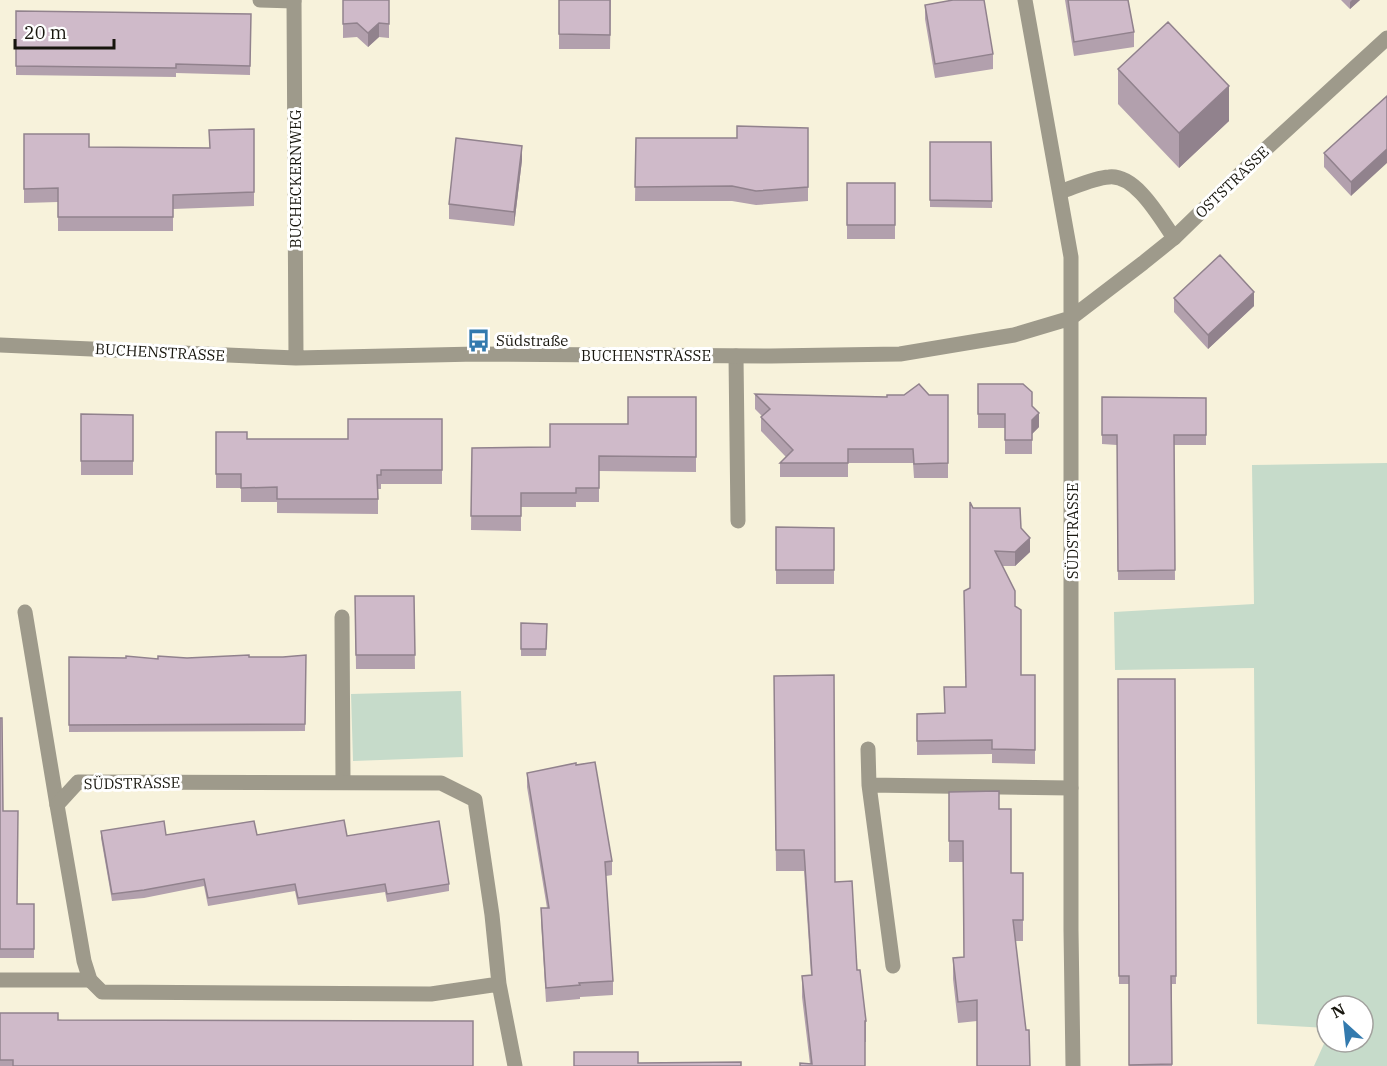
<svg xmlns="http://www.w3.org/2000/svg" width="1387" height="1066" font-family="'IBM Plex Serif',serif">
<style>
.green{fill:#c6dbca}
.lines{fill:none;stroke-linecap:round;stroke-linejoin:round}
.lane{stroke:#9e9a8b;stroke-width:15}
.street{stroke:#9e9a8b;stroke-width:15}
.wall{fill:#b2a0ad}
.shaded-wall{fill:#91828d}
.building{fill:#cfbac9;stroke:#91828d;stroke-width:1.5}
.labels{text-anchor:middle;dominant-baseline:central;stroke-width:6;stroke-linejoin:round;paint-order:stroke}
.street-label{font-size:15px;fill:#17150d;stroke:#fff}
.poi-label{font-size:15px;fill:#17150d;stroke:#fff;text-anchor:start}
</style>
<rect width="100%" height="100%" fill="#f7f2db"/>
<path class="green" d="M1387 463V1066H1314L1327 1037V1042H1363V1006H1327V1028L1257 1024 1254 668 1115 670 1114 612 1254 604 1252 465Z
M461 691 463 757 353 761 351 694Z"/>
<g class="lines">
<path class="lane" d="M260 0 294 1
M1060 192C1075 187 1093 178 1109 177 1136 174 1160 218 1174 238
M736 356 738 521
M25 612 57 805
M342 617 343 781
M868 749 869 785
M893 966 869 785 1071 788
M0 980H90"/>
<path class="street" d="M294 0 296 358
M1025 0 1071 257V930L1073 1066
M0 345 296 358 477 354 771 356 900 354 1014 335 1071 318 1143 263 1174 238 1268 147 1387 38
M499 984 492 915 475 800 441 783 78 782 57 805 84 961 90 980 102 992 431 994 499 984 515 1066"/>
</g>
<path class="wall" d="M343 0H389V38L379 37 368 47 357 37 343 38Z
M559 0H611L610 49H559Z
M1065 0H1128L1134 32V47L1074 56Z
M1341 0H1360L1350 9Z
M925 5 993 54V69L935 78 925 19Z
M16 11 251 14 250 75 176 73V77L16 75Z
M1118 69 1229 121 1179 168 1118 104Z
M1387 96 1351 196 1324 167V153Z
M808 128V201L756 205 732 201H635L636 138H737Z
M254 129V206L173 209V231H58V202L24 203V134L89 147 210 148Z
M930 142H991L992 208 930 207Z
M522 160 514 226 449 219V204Z
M847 183H895V239H847Z
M1174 298 1254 306 1208 349 1174 312Z
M978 384 1032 406 1039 427 1032 434V454H1005V428H978Z
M755 394 887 397 929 395H948V478H914L913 463H848V477H780V463L786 457 761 431V417L762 416 755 409Z
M696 397V472L599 471V502H576V507H521V531L471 530 472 448 550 447 628 424Z
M1102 397 1206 398V445H1174L1175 580H1118L1117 445 1102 444Z
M81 414 133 415V475H81Z
M442 419V484H381V489H378V514L277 513V502H241V488H216V432L247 439H348Z
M973 508 1021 528 1030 552 1015 566H1002L1015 606 1021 675H1035V764L992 763V754L917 755V714L945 713 966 687Z
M776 527 834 528V584H776Z
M355 596H414L415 669H356Z
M521 623 547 624 546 656H521Z
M306 655 305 731 69 732V657L158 659 187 658 283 657Z
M774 676 835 882 857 970 866 1021V1042H865V1066L810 1064 802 997V976L811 975 804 871H776Z
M1118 679H1175L1176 984H1172V1066H1129V984H1119Z
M0 718 3 811 17 904H34V958H0Z
M527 773 612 861V875L606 876 613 981V995L580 997V999L546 1002 541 922V908H547L527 787Z
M949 792 999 809 1011 873H1023V941H1016L977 1021 958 1023 953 979V958L964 957 963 862H949Z
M101 831 166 835 347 836 449 884V891L387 902 385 892 298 905 295 891 208 906 204 886 144 898 112 901 101 838Z
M0 1013 473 1066H0Z"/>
<path class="shaded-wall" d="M1352 0H1360L1350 9V2Z
M379 23V37L368 47V33Z
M1229 86V121L1179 168V133Z
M522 146V160L514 226V212Z
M1387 149V163L1351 196V182Z
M1254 292V306L1208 349V335Z
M1039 413V427L1032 434V420Z
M1030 538V552L1015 566V552Z"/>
<path class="building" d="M343 0H389V24L379 23 368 33 357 23 343 24Z
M559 0H610V35L559 34Z
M953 0H984L993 54 935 64 925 5Z
M1068 0H1128L1134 32 1074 42Z
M16 11 251 14 250 66 176 64V68L16 66Z
M1168 22 1229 86 1179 133 1118 69Z
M1387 96V149L1351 182 1324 153Z
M737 126 808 128V187L756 191 732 186 635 187 636 138H737Z
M254 129V192L173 195V217H58V188L24 189V134H89V147L210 148 209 130Z
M456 138 522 146 514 212 449 204Z
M930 142H991L992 201 930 200Z
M847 183H895V225H847Z
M1220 255 1254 292 1208 335 1174 298Z
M919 384 929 395H948V463L914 464 913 449H848V463H780L793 450 761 417 770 409 755 394 887 397V395H904Z
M978 384H1023L1032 392V406L1039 413 1032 420V440H1005V414H978Z
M628 397H696V457L599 456V488H576V493H521V516H471L472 448 550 447V424H628Z
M1102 397 1206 398V435H1174L1175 570 1118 571 1117 435H1102Z
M81 414 133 415V461H81Z
M348 419H442V470H381V475H377L378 499H277V487L241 488V474H216V432H247V439H348Z
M970 502 973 508H1020L1021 528 1030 538 1015 552 995 551 1015 591V606L1021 610V675H1035V750L992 749V740L917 741V714L945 713 944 687H966L964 591 970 588Z
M776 527 834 528V570H776Z
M355 596H414L415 655H356Z
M521 623 547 624 546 649H521Z
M249 655V657H283L306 655 305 724 69 725V657L126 658V656L158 659V656L187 658Z
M834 675 835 882 852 881 857 970H860L866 1021H865V1066H800V1063L812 1064 802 976 812 975 804 850H776L774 676Z
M1118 679H1175L1176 976H1171L1172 1064 1129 1065V976H1119Z
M0 718H2L3 811H18L17 904H34V949H0Z
M595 762 612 861 605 862 613 981 579 983 580 985 546 988 541 908H549L527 773 576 763V765Z
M999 791V809H1011V873H1023V920H1013L1026 1030H1029L1030 1066H977V1000L958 1002 953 958 964 957 963 841H949V792Z
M344 820 347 836 439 821 449 884 387 894 385 884 298 898 295 884 208 898 204 879 144 890 112 894 101 831 164 821 166 835 254 821 257 835Z
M0 1013H58V1020L473 1021V1066H13V1060H0Z
M574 1052H638V1063L741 1062V1066H574Z"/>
<defs>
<symbol id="bus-bare" viewBox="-9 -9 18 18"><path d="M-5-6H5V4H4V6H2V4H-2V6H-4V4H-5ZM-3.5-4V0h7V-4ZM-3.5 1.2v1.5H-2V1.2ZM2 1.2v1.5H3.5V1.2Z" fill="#337aae" stroke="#fff" stroke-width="2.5" paint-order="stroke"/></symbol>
</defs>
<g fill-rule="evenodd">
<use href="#bus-bare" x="462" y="324" width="33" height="33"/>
</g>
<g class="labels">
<g class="street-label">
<text transform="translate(295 179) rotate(-90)">BUCHECKERNWEG</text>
<text transform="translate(1232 182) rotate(-44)">OSTSTRASSE</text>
<text transform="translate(160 352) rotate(3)">BUCHENSTRASSE</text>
<text x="646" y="355">BUCHENSTRASSE</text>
<text transform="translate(1072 531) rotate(-90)">SÜDSTRASSE</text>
<text transform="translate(132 783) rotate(-1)">SÜDSTRASSE</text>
</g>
<g class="poi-label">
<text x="496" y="340">Südstraße</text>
</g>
</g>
<g transform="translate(1345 1024) rotate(333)"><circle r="28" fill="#ffffff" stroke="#a2a19e" stroke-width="1.5"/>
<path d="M0-4.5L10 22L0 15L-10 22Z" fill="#337aae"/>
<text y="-9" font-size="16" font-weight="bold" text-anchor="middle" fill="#17150d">N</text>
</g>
<path d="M15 39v9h99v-9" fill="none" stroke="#17150d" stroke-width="3"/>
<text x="24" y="39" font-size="18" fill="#17150d" stroke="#ffffff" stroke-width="4.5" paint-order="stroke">20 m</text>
</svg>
